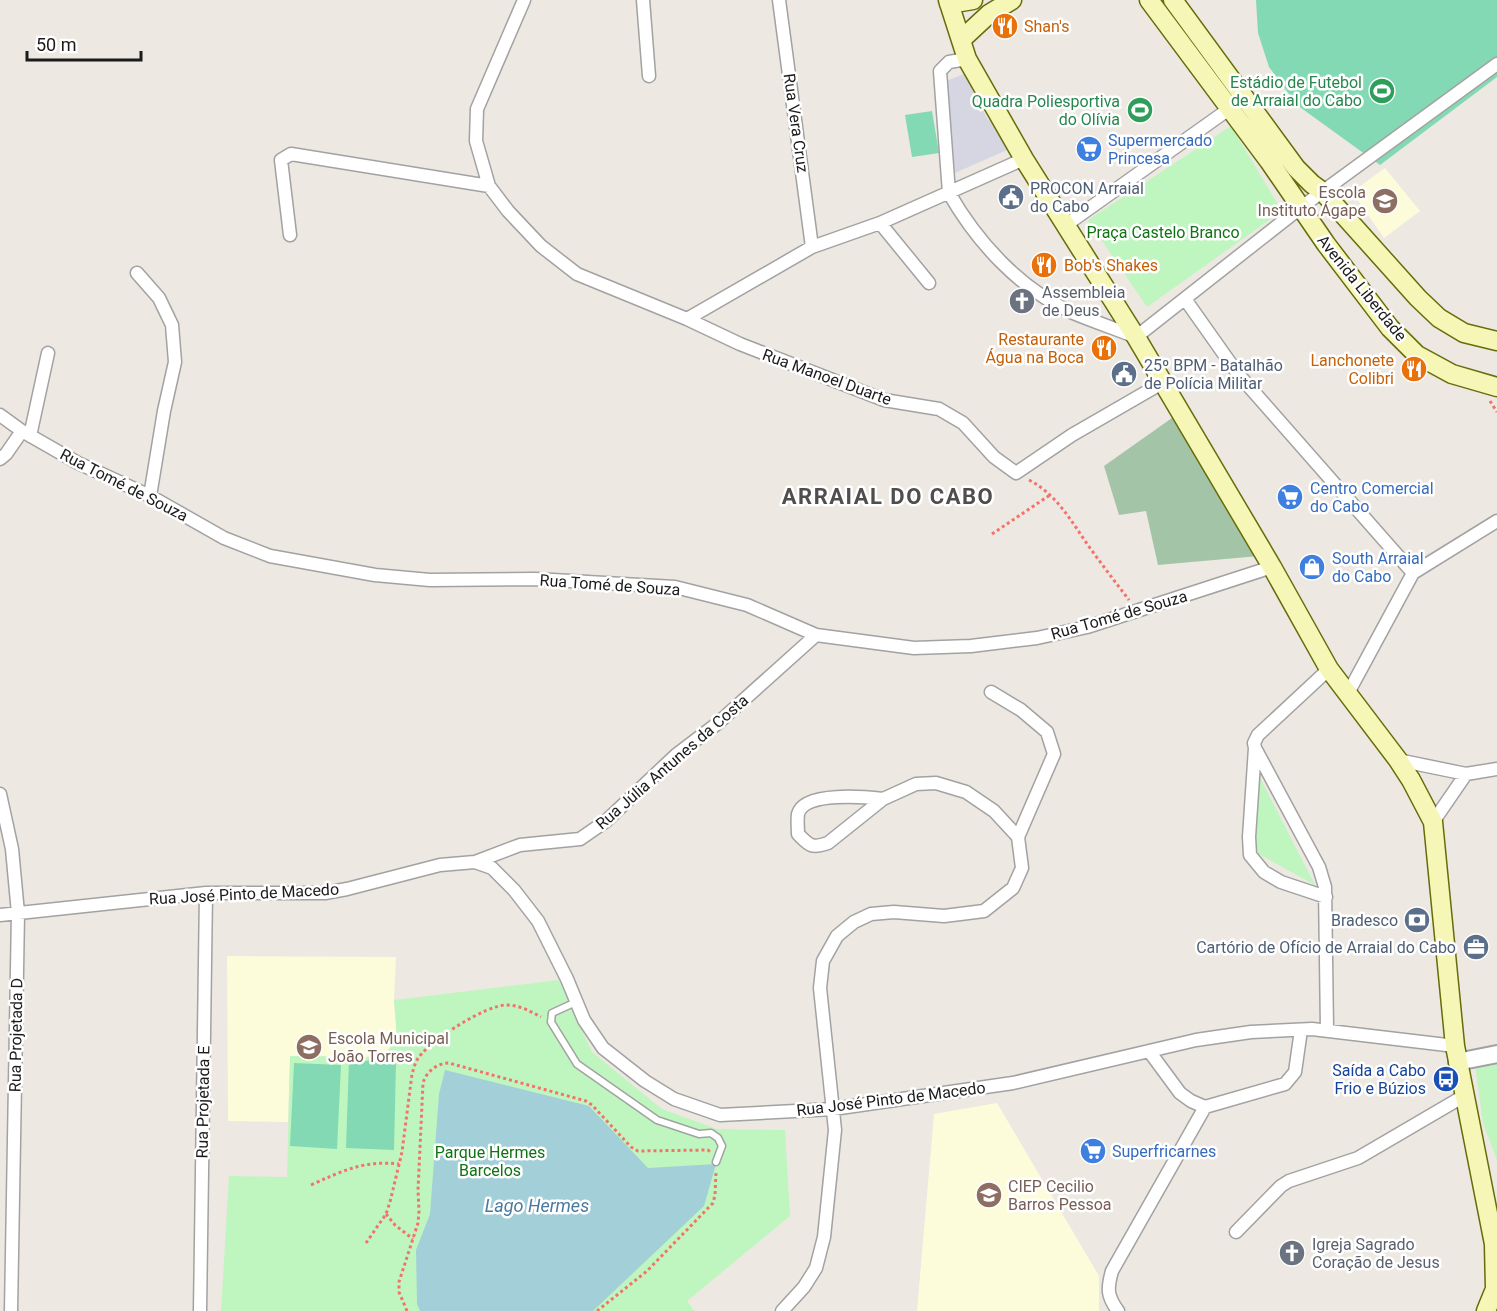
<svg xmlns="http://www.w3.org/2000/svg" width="1497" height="1311" font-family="Roboto,sans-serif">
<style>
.education{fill:#fdfcda}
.cemetery{fill:#a3c4a7}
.park{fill:#bff6c0}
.pitch{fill:#82d9b3}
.plaza{fill:#d6d6e2}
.water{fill:#a3cfd9}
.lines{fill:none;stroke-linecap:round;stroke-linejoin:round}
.service-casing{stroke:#a2a2a2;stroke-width:9}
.minor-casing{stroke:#a2a2a2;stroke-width:15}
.tertiary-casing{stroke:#a2a2a2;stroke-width:20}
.secondary-casing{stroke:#656c09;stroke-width:21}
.path{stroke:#f3736c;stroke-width:3;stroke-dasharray:3 3;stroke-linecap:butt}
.service{stroke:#fff;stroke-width:6}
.minor{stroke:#fff;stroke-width:12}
.tertiary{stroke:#fff;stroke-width:16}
.secondary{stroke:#f6f6b6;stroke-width:18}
.labels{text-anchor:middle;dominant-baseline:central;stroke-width:5;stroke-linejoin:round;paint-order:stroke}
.food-label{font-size:16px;fill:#c56008;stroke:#fff;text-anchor:start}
.leisure-label{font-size:16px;fill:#27864d;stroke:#fff;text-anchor:end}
.street-label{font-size:16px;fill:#1b1b1b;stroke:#fff}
.shop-label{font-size:16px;fill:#366cbe;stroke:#fff;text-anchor:start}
.service-label{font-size:16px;fill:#4e5e75;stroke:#fff;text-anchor:start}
.education-label{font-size:16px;fill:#785e54;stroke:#fff;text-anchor:start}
.park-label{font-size:16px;fill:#107313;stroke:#fff}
.worship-label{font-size:16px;fill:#5b616d;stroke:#fff;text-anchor:start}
.transit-label{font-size:16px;fill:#164399;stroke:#fff;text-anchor:end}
.water-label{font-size:18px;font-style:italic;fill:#4a799f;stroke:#fff}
.district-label{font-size:22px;font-weight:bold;letter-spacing:1.5px;fill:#4e4e4e;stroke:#fff}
</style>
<rect width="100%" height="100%" fill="#ede8e1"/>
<path class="education" d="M1385 168 1420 211 1384 238 1352 192Z
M227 956 396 957 394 1000 397 1038 383 1057 290 1056 288 1122 228 1121Z
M997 1103 1099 1276V1311H917L934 1114Z"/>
<path class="cemetery" d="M1172 418 1259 556 1158 565 1146 511 1119 515 1104 466Z"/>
<path class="park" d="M1231 126 1282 211 1147 307 1088 220Z
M1258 774 1315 885 1255 852Z
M559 980 592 1052 662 1109 717 1129 785 1130 790 1216 687 1301 694 1311H221L229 1176 287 1177 290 1056 383 1057 397 1038 394 1000Z
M1497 1061V1160L1483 1123 1475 1065Z"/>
<path class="pitch" d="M1256 0H1497V77L1380 165 1297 105 1269 67 1258 33Z
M932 111 939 153 912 157 905 115Z
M349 1060 396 1062 394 1150 346 1148Z
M294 1063 341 1065 337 1149 290 1146Z"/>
<path class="plaza" d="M964 74 988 120 998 125 1008 144 1007 150 955 173 946 81Z"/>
<path class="water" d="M445 1070 589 1106 648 1168 716 1164 704 1206 593 1311H420L417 1304 416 1250 430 1214 439 1094Z"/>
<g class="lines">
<defs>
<path id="service" d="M576 1002 552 1013 551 1022 577 1064 657 1120 699 1134 711 1133 718 1138 722 1146 716 1162"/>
<path id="minor" d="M524 0 477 109 476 141 489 186 508 211 541 246 577 274 687 319 740 344 884 400 939 409 963 423 994 457 1016 473 1072 435 1162 383
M643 0 649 76
M779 0 812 247
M967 59 949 62 940 71 949 193C977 242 1019 288 1071 312 1092 321 1114 328 1136 337L1300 208 1497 64
M880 223 929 283
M1066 225 1236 104
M290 235 281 160 291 154 489 186
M137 273 159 298 172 325 175 362 164 411 150 496
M1185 299 1238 374 1413 573
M687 319 812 247 880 223 1024 159
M0 415 22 431 78 463 150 496 224 538 270 556 375 575 430 580 535 579 675 587 747 605 816 635 914 648 971 646 1037 638 1087 627 1272 567
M30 436 48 353
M0 459 6 454 22 431
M991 692 1021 710 1047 732 1054 754 1018 837
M1347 695 1413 573 1497 521
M1255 748 1249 837 1250 855 1264 872 1281 882 1326 897
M1398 760 1466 774 1497 769
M0 794 12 849 18 913 11 1311
M1433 822 1466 774
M475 862 520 845 580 839 606 821 676 755 718 723 816 635
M0 915 206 893H325L347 889 440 865 475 862 492 868 514 890 538 921 567 979 584 1020 603 1048 645 1081 674 1099 720 1115 833 1109 1013 1083 1196 1040 1251 1032 1312 1029 1455 1046
M1327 1030 1325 887 1319 867 1255 748 1254 743 1258 735 1329 669
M1149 1051 1180 1093 1191 1101 1205 1107 1285 1084 1295 1072 1301 1030
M1236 1232 1281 1186 1289 1181 1358 1158 1464 1096
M200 1311 206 893
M782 1311 804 1287 816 1268 824 1237 835 1130 820 988 823 961 837 936 854 922 871 914 894 912 944 916 984 911 1013 888 1022 868 1018 837 994 811 966 792 936 783 916 784 883 799 828 843C811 849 809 845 798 834 798 828 797 820 798 814 804 791 866 797 883 799
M1118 1311C1107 1296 1107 1289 1112 1271L1205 1107"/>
<path id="tertiary" d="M1457 1062 1497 1054"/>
<path id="secondary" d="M948 0 967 59 1024 159 1136 337 1272 567 1329 669 1398 760 1411 780 1433 822 1455 1046 1494 1244 1495 1289 1486 1311
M1149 0 1269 161 1326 244 1390 328 1417 355 1452 374 1497 387
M1173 0 1296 168 1312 184 1323 192 1418 298 1439 318 1464 333 1497 341
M949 4 973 0
M961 40 989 14 1012 0"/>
</defs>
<use href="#service" class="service-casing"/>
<use href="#minor" class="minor-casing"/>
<use href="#tertiary" class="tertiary-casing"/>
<use href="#secondary" class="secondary-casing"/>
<path class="path" d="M1490 401 1497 412
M1029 480C1058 495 1072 523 1090 548 1103 566 1116 583 1129 600
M992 534 1050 495
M311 1185C342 1171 364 1160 399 1164
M386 1214 395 1225 413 1239
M366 1243 386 1214 390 1202 402 1152 412 1074C414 1068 415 1062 419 1057 431 1040 486 1005 506 1005 519 1005 530 1011 541 1017
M407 1311 399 1292V1282L418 1223 419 1211 418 1190 423 1083C426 1072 437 1063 449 1063L586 1101 592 1105 631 1147 638 1151 708 1150 710 1152
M597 1311 647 1271 713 1203 715 1195 716 1172"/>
<use href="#service" class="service"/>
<use href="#minor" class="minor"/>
<use href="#tertiary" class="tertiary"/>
<use href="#secondary" class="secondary"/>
</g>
<defs>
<symbol id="restaurant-disc" viewBox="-11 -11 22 22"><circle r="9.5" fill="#e8710a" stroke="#fff"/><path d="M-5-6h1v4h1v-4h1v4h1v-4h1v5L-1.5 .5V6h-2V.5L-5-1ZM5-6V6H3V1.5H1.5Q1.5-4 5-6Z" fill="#fff"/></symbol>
<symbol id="stadium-disc" viewBox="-11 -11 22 22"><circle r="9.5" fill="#2e9e5b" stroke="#fff"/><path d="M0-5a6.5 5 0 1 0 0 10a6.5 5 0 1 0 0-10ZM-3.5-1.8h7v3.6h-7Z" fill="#fff"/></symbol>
<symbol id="supermarket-disc" viewBox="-11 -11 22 22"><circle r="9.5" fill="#3f7fe0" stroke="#fff"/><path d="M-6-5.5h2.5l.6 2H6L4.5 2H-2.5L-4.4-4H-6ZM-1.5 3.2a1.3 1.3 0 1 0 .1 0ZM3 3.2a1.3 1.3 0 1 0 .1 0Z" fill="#fff"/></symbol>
<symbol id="civic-disc" viewBox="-11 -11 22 22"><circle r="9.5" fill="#5c6f8a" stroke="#fff"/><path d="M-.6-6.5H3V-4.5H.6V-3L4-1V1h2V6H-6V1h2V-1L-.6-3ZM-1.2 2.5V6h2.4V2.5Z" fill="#fff"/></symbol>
<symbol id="school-disc" viewBox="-11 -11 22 22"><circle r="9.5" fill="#8d6e63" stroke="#fff"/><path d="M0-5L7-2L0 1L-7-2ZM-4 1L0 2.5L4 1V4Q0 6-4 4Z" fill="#fff"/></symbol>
<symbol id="church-disc" viewBox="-11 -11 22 22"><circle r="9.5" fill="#6b7280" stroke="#fff"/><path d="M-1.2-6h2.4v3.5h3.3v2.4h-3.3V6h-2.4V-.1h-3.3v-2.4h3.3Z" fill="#fff"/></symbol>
<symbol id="shop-disc" viewBox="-11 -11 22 22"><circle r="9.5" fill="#3f7fe0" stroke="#fff"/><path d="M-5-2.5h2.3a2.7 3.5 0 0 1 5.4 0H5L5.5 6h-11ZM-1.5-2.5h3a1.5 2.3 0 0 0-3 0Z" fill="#fff"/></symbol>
<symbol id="bank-disc" viewBox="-11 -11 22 22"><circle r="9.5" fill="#5c6f8a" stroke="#fff"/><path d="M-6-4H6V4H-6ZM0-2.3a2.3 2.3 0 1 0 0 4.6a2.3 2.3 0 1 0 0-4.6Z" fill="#fff"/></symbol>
<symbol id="office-disc" viewBox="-11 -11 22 22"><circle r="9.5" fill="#5c6f8a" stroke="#fff"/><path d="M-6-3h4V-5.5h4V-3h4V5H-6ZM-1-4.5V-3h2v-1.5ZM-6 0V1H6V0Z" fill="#fff"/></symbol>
<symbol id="bus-disc" viewBox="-11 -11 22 22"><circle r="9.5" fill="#1a4fb4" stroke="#fff"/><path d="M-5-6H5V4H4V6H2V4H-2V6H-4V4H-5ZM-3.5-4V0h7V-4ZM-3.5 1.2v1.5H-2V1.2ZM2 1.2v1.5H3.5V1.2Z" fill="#fff"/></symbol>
</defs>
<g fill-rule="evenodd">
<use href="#restaurant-disc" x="990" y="11" width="30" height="30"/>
<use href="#stadium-disc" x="1367" y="76" width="30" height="30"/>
<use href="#stadium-disc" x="1125" y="95" width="30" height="30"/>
<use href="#supermarket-disc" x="1074" y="134" width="30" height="30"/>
<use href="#civic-disc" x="996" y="182" width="30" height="30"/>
<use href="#school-disc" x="1370" y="186" width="30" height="30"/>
<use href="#restaurant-disc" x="1029" y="250" width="30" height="30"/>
<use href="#church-disc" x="1007" y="286" width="30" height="30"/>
<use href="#restaurant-disc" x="1089" y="333" width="30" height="30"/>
<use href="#restaurant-disc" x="1399" y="354" width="30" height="30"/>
<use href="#civic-disc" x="1109" y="359" width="30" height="30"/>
<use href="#supermarket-disc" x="1275" y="482" width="30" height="30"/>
<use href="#shop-disc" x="1297" y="552" width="30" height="30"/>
<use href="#bank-disc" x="1402" y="905" width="30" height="30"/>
<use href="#office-disc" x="1461" y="932" width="30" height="30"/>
<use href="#school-disc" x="294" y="1032" width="30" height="30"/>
<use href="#bus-disc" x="1431" y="1064" width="30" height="30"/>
<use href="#supermarket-disc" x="1078" y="1136" width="30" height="30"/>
<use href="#school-disc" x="974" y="1180" width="30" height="30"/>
<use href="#church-disc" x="1277" y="1238" width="30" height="30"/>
</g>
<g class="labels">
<g class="food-label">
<text x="1024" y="26">Shan's</text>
<text x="1064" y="265">Bob's Shakes</text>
<text x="1084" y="339" text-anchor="end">Restaurante<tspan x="1084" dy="18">Água na Boca</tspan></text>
<text x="1394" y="360" text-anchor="end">Lanchonete<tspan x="1394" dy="18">Colibri</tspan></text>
</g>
<g class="leisure-label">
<text x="1362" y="82">Estádio de Futebol<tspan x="1362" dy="18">de Arraial do Cabo</tspan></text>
<text x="1120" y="101">Quadra Poliesportiva<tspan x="1120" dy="18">do Olívia</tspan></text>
</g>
<g class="street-label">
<text transform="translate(796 123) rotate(82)">Rua Vera Cruz</text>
<text transform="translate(1362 288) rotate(51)">Avenida Liberdade</text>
<text transform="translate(827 377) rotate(20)">Rua Manoel Duarte</text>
<text transform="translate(124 485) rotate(27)">Rua Tomé de Souza</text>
<text transform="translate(610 585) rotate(4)">Rua Tomé de Souza</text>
<text transform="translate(1119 615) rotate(-16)">Rua Tomé de Souza</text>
<text transform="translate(672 762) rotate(-41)">Rua Júlia Antunes da Costa</text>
<text transform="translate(244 894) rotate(-3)">Rua José Pinto de Macedo</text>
<text transform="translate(16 1035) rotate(-89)">Rua Projetada D</text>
<text transform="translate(891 1099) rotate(-7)">Rua José Pinto de Macedo</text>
<text transform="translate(203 1102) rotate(-89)">Rua Projetada E</text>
</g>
<g class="shop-label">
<text x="1108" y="140">Supermercado<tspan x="1108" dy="18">Princesa</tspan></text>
<text x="1310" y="488">Centro Comercial<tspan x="1310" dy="18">do Cabo</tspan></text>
<text x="1332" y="558">South Arraial<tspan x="1332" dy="18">do Cabo</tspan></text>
<text x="1112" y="1151">Superfricarnes</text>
</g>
<g class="service-label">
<text x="1030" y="188">PROCON Arraial<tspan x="1030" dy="18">do Cabo</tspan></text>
<text x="1144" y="365">25º BPM - Batalhão<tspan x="1144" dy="18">de Polícia Militar</tspan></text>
<text x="1398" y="920" text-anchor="end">Bradesco</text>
<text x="1456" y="947" text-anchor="end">Cartório de Ofício de Arraial do Cabo</text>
</g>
<g class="education-label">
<text x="1366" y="192" text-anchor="end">Escola<tspan x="1366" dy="18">Instituto Ágape</tspan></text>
<text x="328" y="1038">Escola Municipal<tspan x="328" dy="18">João Torres</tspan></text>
<text x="1008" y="1186">CIEP Cecilio<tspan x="1008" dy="18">Barros Pessoa</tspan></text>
</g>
<g class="park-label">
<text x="1163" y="232">Praça Castelo Branco</text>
<text x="490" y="1152">Parque Hermes<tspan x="490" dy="18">Barcelos</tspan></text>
</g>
<g class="worship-label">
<text x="1042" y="292">Assembleia<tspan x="1042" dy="18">de Deus</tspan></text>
<text x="1312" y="1244">Igreja Sagrado<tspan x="1312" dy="18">Coração de Jesus</tspan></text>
</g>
<g class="transit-label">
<text x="1426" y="1070">Saída a Cabo<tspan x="1426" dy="18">Frio e Búzios</tspan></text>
</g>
<g class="water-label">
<text x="537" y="1205">Lago Hermes</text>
</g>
<g class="district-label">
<text x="888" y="496">ARRAIAL DO CABO</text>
</g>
</g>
<path d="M27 51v9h114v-9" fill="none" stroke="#1b1b1b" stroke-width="3"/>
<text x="36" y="51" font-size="18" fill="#1b1b1b" stroke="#ffffff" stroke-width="4.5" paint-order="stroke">50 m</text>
</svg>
